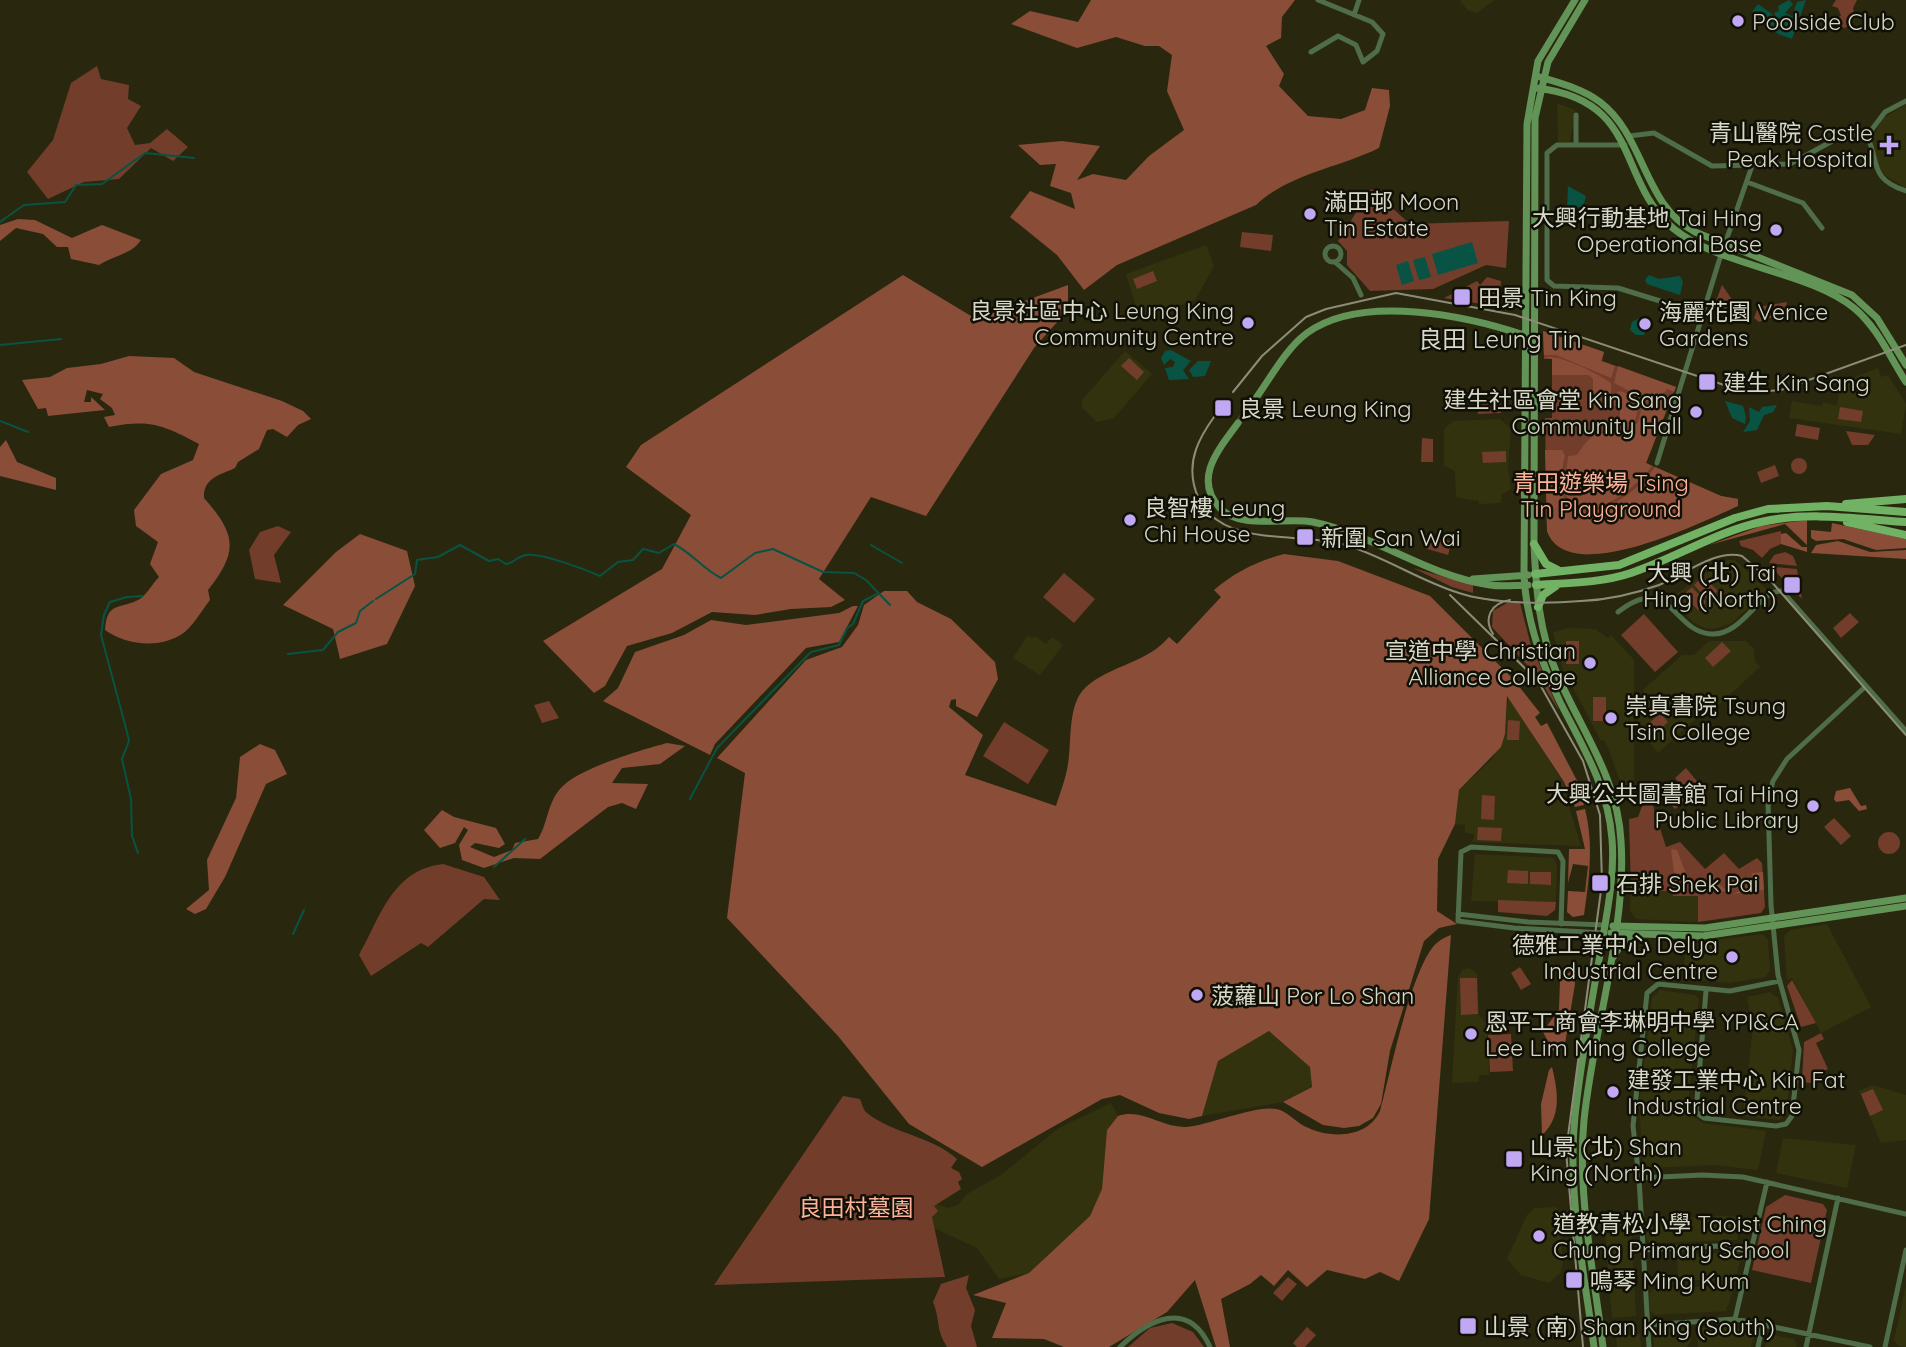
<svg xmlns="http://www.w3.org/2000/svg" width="1906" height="1347" font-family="Quicksand,'Noto Sans TC',sans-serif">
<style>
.built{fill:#33320f}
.green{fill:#723d2b}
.forest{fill:#8a4d38}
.water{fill:#095344}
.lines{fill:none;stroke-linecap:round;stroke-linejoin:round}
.stream{stroke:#095344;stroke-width:2}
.secondary-tunnel{stroke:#43422a;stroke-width:7;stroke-dasharray:7 3.5;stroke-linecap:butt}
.street{stroke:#4e6d48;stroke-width:5}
.secondary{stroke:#629458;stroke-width:7}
.primary{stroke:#72b265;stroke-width:8}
.tram{stroke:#8c8c78;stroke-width:2}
.poi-dot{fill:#c0a8f3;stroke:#101006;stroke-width:2.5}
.labels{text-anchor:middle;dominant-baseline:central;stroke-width:5;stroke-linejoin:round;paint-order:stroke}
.poi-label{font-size:23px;fill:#d8d8c9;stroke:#101006;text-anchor:start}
.park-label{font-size:23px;fill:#feb299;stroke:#101006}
.neighbourhood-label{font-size:24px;fill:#d8d8c9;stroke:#101006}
</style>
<rect width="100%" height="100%" fill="#29280e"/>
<path class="built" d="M1460 0H1495L1477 13 1467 10Z
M1557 103 1575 110 1570 142H1558Z
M1906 105V188L1881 173 1872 148 1873 137 1883 118Z
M1206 245 1214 266 1195 300 1140 320 1126 274Z
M1125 351 1152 374 1114 418 1097 422 1082 408V400Z
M1878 368 1881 377 1888 375 1906 404 1901 434 1789 418 1792 401 1822 406 1823 402 1837 406 1840 383Z
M1500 419 1511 429 1508 467 1511 489 1502 494 1501 503 1479 504V501L1459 498 1456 496 1455 471 1444 466V429L1453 421Z
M1728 560H1735L1767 590 1732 623 1714 629 1705 628 1693 622 1671 599 1696 579Z
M1569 628 1595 629 1608 638 1611 635 1634 660V801L1627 802 1609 750 1604 740 1601 741 1562 667 1553 632Z
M1028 635 1032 638 1035 636 1046 644 1052 637 1063 645 1040 675 1013 658Z
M1709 641H1746L1754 649 1755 662 1760 667 1711 712H1703L1658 753 1640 730 1638 718 1644 689 1682 655H1694Z
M1508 696 1569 792 1565 794 1581 846 1473 842 1474 834 1465 833V825L1455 824 1459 790 1493 758 1505 734Z
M1475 854 1554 858 1557 865 1556 902 1471 901Z
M1631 891H1672L1673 896 1698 895V922L1636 919 1630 910Z
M1827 924 1871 1007 1821 1033 1792 978 1787 980 1784 936 1790 930Z
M1762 934 1768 939 1770 971 1765 977 1729 983 1683 978 1686 944Z
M1470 968 1477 974 1479 1016 1487 1023 1489 1075H1479V1082L1452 1083 1458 977 1462 970Z
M1660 990 1695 995 1699 999 1688 1104 1691 1115 1703 1123 1766 1131 1758 1170 1713 1165 1650 1168 1643 1162 1639 1105 1652 998Z
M1770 992 1778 998 1793 1050 1786 1115 1779 1120 1743 1116 1753 1028 1747 997Z
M1269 1031 1310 1066 1312 1086 1283 1102 1202 1116 1218 1061Z
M1872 1085 1906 1095V1140L1881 1143 1859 1091Z
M1111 1103 1118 1116 1107 1130 1102 1189 1090 1216 1029 1273 999 1279 977 1248 934 1228 930 1208 937 1204 947 1208 958 1205 967 1194 1001 1175 1059 1128Z
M1783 1138 1856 1145 1847 1188 1776 1173Z
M1557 1207 1563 1262 1561 1272 1549 1283 1521 1275 1507 1259 1527 1215 1535 1208Z
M1723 1216 1742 1217 1737 1240 1650 1243 1646 1239 1645 1220Z
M1631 1231 1636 1316 1612 1318 1605 1233Z
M1716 1253 1736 1254 1740 1260 1736 1280H1678L1677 1254Z
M1715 1286 1734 1288 1726 1311 1655 1315 1650 1311 1649 1294 1653 1289Z
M1906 1286V1347H1905L1898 1346 1894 1340Z
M1723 1326 1750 1330 1754 1336 1751 1347H1698L1697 1327Z
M1686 1327 1690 1329 1691 1342 1686 1347H1654L1653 1335 1659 1328Z
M1640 1334 1641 1347H1617L1616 1335Z
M1773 1335 1794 1339 1797 1347H1765L1767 1339Z"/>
<path class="green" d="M1836 0H1857L1853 8 1855 20 1850 17 1853 22 1845 28 1835 25 1836 17 1841 16 1838 8 1832 6Z
M97 66 101 79 129 85 128 99 141 106 127 128 135 145 150 143 167 129 188 147 173 161 151 148 119 179 84 182 48 199 27 172 53 140 71 83Z
M1371 189 1410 224 1509 221 1506 268 1486 265 1433 289 1370 291 1347 265V251L1338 241Z
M1242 232 1273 235 1271 251 1240 247Z
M1153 271 1157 281 1137 289 1133 279Z
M1487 277 1501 281 1500 307 1444 298 1477 281 1480 285Z
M1722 285 1731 298 1726 310H1716L1714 306Z
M1787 302 1785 313 1759 322 1754 318 1758 307Z
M1543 331 1604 352 1602 361 1676 387 1646 463 1721 496 1738 499V506C1701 522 1568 589 1547 531L1545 418H1552V359H1544Z
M1129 358 1144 372 1137 380 1121 366Z
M1478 401H1501V413L1478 414Z
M1840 407 1863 411 1861 422 1838 419Z
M1797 424 1820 428 1818 440 1795 436Z
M1846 431 1875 435 1868 445H1852Z
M1422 438 1433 439V462H1421Z
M1506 451V462L1483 463 1482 452Z
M1791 466a8 8 0 1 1 16 0a8 8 0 1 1-16 0Z
M1775 465 1779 476 1761 483 1757 472Z
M278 526 291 532 274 555 281 583 255 579 249 550 260 532Z
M1781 531V544L1770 549 1762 558 1753 550 1741 546 1739 541Z
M1428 534 1452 542 1448 555 1424 548Z
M1785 552 1793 556 1797 566 1769 563 1774 555Z
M1774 567 1797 569 1802 599 1772 568Z
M1413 568 1473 585V593L1452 587Z
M1064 573 1095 599 1074 623 1043 597Z
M1703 576 1718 591 1708 600 1694 585Z
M1692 587 1706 602 1698 610 1683 595Z
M1507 603H1520L1530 642 1559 711 1539 678 1492 627 1493 611Z
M1850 613 1859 622 1841 638 1833 628Z
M1644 614 1678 652 1655 672 1621 635Z
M1566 641H1579V664H1566Z
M1722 642 1731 651 1713 667 1705 658Z
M1593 697H1606V721H1593Z
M549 701 559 718 542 723 534 705Z
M1660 713 1668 722 1652 737 1644 728Z
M1508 720 1520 721 1519 740H1507Z
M1004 722 1049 750 1028 784 983 756Z
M1686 768 1701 786 1691 796 1675 778Z
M1669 783 1685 801 1675 809 1659 792Z
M1648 790 1666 847 1680 842 1705 869 1724 853 1739 869 1757 858 1762 863 1765 907 1761 913 1698 922V896H1673L1672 891H1631L1629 819 1638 817Z
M1482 795 1495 796 1494 820 1481 819Z
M1834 818 1851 836 1841 845 1824 827Z
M1478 827 1502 828 1501 841 1477 840Z
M1878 843a11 11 0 1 1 22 0a11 11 0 1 1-22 0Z
M443 864 484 877 500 900 484 899 428 947 421 943 371 976 359 955C381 916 392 870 443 864Z
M1508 870 1528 871V884L1507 883Z
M1530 872H1551V885L1530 884Z
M1498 900 1556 902 1555 910 1547 916 1498 912Z
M1520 967 1531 984 1521 990 1511 973Z
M1460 978H1477L1478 1014 1461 1015Z
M1792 980 1816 1023 1801 1027 1787 986Z
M1821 1033 1824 1039 1816 1043 1828 1069 1821 1072H1812L1811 1083 1802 1082 1804 1042Z
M1511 1034 1513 1071 1490 1072 1488 1035Z
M1873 1089 1883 1110 1870 1116 1861 1094Z
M843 1096 860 1099C862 1103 863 1110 867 1113 895 1135 930 1135 957 1159L951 1168 959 1172 962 1179 958 1182 961 1189 934 1206 938 1211 932 1217 945 1277 714 1285Z
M1785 1195 1823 1204 1827 1210 1811 1283 1752 1270 1766 1207Z
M969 1275 966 1288 975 1310 971 1326 977 1347H947C935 1328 941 1322 933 1302L941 1284Z
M1288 1277 1297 1284 1282 1301 1273 1293Z
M1172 1323 1193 1332 1204 1347H1128L1150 1328Z
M1307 1327 1316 1335 1305 1347H1297L1293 1343Z"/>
<path class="forest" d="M1091 0H1295L1282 17 1281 38 1266 46 1284 74 1279 86 1308 116 1341 119 1365 110 1372 88 1389 90 1390 106 1379 148C1338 168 1289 174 1256 205L1117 265 1084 290 1057 255 1010 217 1030 191 1075 209 1071 193 1050 186 1056 164 1040 165 1018 145 1062 141 1100 146 1077 180 1093 174 1126 180 1149 156 1184 130 1167 91 1172 55 1159 46H1145L1116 37 1077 48 1011 24 1030 11 1078 22Z
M18 219 35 220 72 238 102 225 141 240C132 254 113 256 99 265L71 259 68 247H57L43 234 16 228 0 241V225Z
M903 275 976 319 1068 285V310L1034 348 926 516 871 497 819 579 845 600 831 607 791 609 755 615 712 612 672 633 627 646 605 686 594 693 543 641 662 569 691 515 626 467 641 445Z
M1543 331 1604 352 1601 361 1615 366 1611 378 1556 355H1544Z
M129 356 174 358 194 372 282 401 303 411 311 419 298 425 287 437 273 429 267 430 259 449 238 462 235 468C220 475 203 478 204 498 237 535 238 552 208 590L210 600C202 610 192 628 182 634 159 649 126 645 105 630 107 600 121 610 140 599 147 594 153 583 159 577L150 564 158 542 136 526 134 510 161 474 193 460 199 444C163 425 150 419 109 427L104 417 115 415 112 408 100 399 103 394 87 390 84 402H91V397L105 410 48 416 46 408 38 409 22 380 50 377 67 368 101 364Z
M1544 357C1562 355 1596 373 1611 383V394L1593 397V379L1589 375H1552V359Z
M1618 366 1676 387 1674 392 1667 389 1664 393 1641 404 1633 393 1614 383Z
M1619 391C1635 394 1640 407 1635 420L1627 428 1620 429V406H1608V402Z
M1666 396H1672L1646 463 1652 466C1637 486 1596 522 1570 503L1564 490 1568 456 1577 455C1597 425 1598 437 1629 431L1638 422 1642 407Z
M6 440 17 462 56 478V490L0 476V447Z
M1545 450H1562L1565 455C1544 544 1623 512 1655 467L1721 496 1738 499V506C1701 522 1568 589 1547 531Z
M1807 520V545L1785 524 1709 545 1761 526Z
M1832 523 1906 539V548L1876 550 1843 539 1816 541 1811 538V530L1831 532Z
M1786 533 1802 547H1807V552L1781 544V534Z
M360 534 407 551 415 586 387 644 340 659 333 629 283 605 336 552Z
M1838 541 1870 552 1906 550V559L1811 553 1816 545Z
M1284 554 1338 561 1430 596 1514 680 1540 713 1535 717 1541 726 1547 723 1585 796 1582 797 1584 805 1575 807 1564 782 1507 696 1505 734 1501 747 1459 790 1455 824 1438 859 1437 911 1457 924 1439 928 1424 941 1390 1051 1381 1104 1373 1118 1359 1126 1344 1128 1323 1125 1283 1102 1312 1087 1310 1067 1269 1031 1218 1061 1202 1116 1189 1119 1159 1113 1120 1095 1102 1099 982 1167 909 1124 838 1036 727 918 745 773 717 758 806 660 842 647 858 625 864 605 884 591H907L917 602 951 619 995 662 998 679 977 717 956 706V699L951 700 949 707 983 735 965 775 1056 806C1060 793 1066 778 1068 764 1072 741 1067 704 1086 687 1111 665 1147 663 1169 637L1177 644 1221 597 1214 590C1235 572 1258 561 1284 554Z
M853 606H858L839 642 806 648 715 744 710 755 603 701 618 688 635 652 684 635 711 620 746 625 839 613Z
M667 743 685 746 660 764 622 768 612 783 648 784 636 809 622 803 608 807 540 859 514 858 484 868 462 860 459 845 468 830 464 827 455 843 440 848 424 830 442 810 454 817 496 828 505 844 499 848 475 843 470 847 494 857 512 850 515 843 538 839C548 823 547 804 560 789 576 769 641 750 667 743Z
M260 744 275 750 287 774 266 784 225 877 206 909 195 914 186 909 209 890 207 860 236 798 240 757Z
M1850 788 1861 806 1866 805 1867 809 1859 811 1849 800 1836 802 1834 799 1836 791Z
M1585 809C1594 845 1589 879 1584 915L1573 917 1567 912 1568 891 1585 892 1588 866 1573 864 1568 883 1569 849H1585L1576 811Z
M1671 849 1677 850 1688 879 1715 882 1731 893 1675 881Z
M1763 872 1764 890 1733 894 1749 886 1752 873Z
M1451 935 1429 1219 1399 1281 1380 1272 1365 1279 1327 1270 1307 1287 1288 1270 1274 1286 1261 1275 1250 1284 1221 1299 1230 1347H1216L1195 1280 1167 1312 1109 1347H1064L1044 1339 992 1338 1006 1303 973 1295 1029 1273 1090 1216 1102 1189 1107 1130 1118 1116C1142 1108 1162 1128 1186 1127 1210 1125 1255 1105 1276 1109 1287 1111 1295 1121 1304 1126 1329 1139 1367 1139 1380 1111 1391 1070 1408 985 1430 951 1435 943 1442 938 1451 935Z
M1574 969 1575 984 1565 1044 1553 1051 1543 1032 1559 1009 1560 980Z
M1552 1067C1558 1091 1562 1117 1542 1135L1541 1104 1549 1070Z"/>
<path class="water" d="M1789 0 1793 4 1785 13 1792 16 1797 2 1806 0 1792 39 1778 34 1752 12 1758 4 1776 17 1774 13 1779 11 1778 6Z
M1568 186 1586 196 1583 207 1567 208Z
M1472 242 1478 263 1438 275 1432 254Z
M1425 257 1431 277 1419 280 1413 260Z
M1408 261 1414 281 1402 285 1396 265Z
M1649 275 1659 279 1680 276 1683 282 1680 295 1647 284 1645 280Z
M1643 316 1649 318 1644 335H1636L1630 330 1632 322Z
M1171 350 1191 361 1183 370 1189 379 1169 380 1165 368 1173 367 1175 362 1170 359 1164 365 1161 358 1165 351Z
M1198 361H1211L1205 376 1193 377 1189 370Z
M1725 401 1743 406 1746 417 1745 424 1732 418Z
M1777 405 1773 412 1764 415 1757 430 1743 432 1750 421 1749 407 1759 412 1762 407Z"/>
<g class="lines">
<path class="stream" d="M0 222 24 205 65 202 76 185 102 184 145 153 194 158
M0 345 61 339
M0 421 28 432
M871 545 902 563
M376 599 415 574 417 560 438 557 460 545 489 561 498 559 506 564C514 563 518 556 526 555 542 553 584 569 600 576L618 562 633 560 643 549 659 553 674 544C693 554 703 569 721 578L755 553 773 549 823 572 854 573 866 580 890 605
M288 654 323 650 338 632 356 623 360 611 373 601
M690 799 717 748 811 652 839 645 847 628 853 624 863 601 877 594
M138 853 132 836 131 799 122 759 129 741 127 732 101 635 104 615 110 602 127 597 143 596
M494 867 525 839
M293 934 304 910"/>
<path class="secondary-tunnel" d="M1238 423 1251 405"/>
<path class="street" d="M1354 15 1359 0
M1311 52 1338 36 1356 45 1363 62 1377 51 1383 34 1372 22 1318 0
M1576 115V145
M1629 136 1654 133 1712 166 1790 164 1838 138 1862 134 1867 136
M1867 136C1880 162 1868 178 1906 191
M1867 136 1885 112 1906 101
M1625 145H1557L1547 153V280L1554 286 1618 288 1702 314
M1747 182 1803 203 1822 228
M1325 254a8 8 0 1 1 16 0a8 8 0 1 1-16 0Z
M1335 262 1353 278 1361 295
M1657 463 1719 261 1752 166
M1618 612C1670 571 1673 632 1711 634 1743 636 1759 589 1782 591L1906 731
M1458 914 1528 922 1605 925
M1561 924 1563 861 1558 852 1471 847 1461 852 1458 921 1514 928 1604 933
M1706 991 1696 1112 1704 1118 1776 1126 1786 1124 1792 1116 1799 1050 1778 975 1771 905 1768 801 1773 781 1787 759 1866 686
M1639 1178 1702 1175 1743 1177 1906 1214
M1644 1250 1716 1246 1751 1251
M1735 1319 1767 1182
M1648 1325 1735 1319 1870 1347
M1120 1347C1148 1320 1188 1298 1210 1347
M1649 1347 1639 1178 1633 1126 1647 993 1658 984 1730 991 1780 981
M1758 1347 1763 1324
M1806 1347 1838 1198
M1885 1347 1906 1250"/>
<path class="secondary" d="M1575 0 1538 61 1527 124 1524 575C1526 619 1541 662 1560 702 1583 747 1608 787 1612 839 1615 875 1607 912 1601 949 1591 1004 1581 1060 1575 1116 1567 1192 1584 1271 1594 1347
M1585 0 1548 62 1535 118 1534 544C1536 589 1539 632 1557 674 1581 730 1618 778 1621 841 1627 928 1593 1031 1584 1120 1577 1195 1594 1273 1603 1347
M1540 77C1560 83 1583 89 1600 102 1645 136 1643 205 1695 232L1852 295 1877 318 1906 365
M1536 88C1643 100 1615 180 1674 229 1719 266 1808 271 1854 308 1877 327 1890 357 1906 382
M1251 405C1268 383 1284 350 1307 333 1362 293 1468 316 1527 336
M1238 423C1220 448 1192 478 1220 508 1240 530 1286 517 1313 522 1375 535 1427 576 1490 585 1502 587 1516 585 1528 585
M1473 579 1528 575
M1613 926 1705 928 1906 898
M1611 933 1703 936 1906 906
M1612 959 1623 941 1635 936"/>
<path class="primary" d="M1846 504 1906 499
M1847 522 1906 535
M1534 544 1546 564 1560 571
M1535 574 1619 565 1735 518 1768 509 1827 506 1906 512
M1536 585C1568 583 1601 583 1631 573 1676 558 1716 532 1761 522 1809 511 1858 519 1906 522
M1538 607 1543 595 1556 586"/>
<path class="tram" d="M1233 392 1262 356 1306 317 1326 309 1396 293 1515 315 1748 393 1781 390 1906 345
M1214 417C1199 438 1188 459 1194 485 1210 552 1297 530 1346 545 1385 557 1420 581 1459 593 1492 604 1546 604 1581 601 1607 600 1634 594 1659 585 1684 575 1715 549 1742 556L1770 580 1906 735
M1450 595 1538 681 1583 761 1600 815 1602 883 1566 1151 1583 1347
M1493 634C1483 618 1491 603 1510 600"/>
</g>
<g class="poi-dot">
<circle cx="1738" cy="21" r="7"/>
<path d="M1885.5 134.5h7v7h7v7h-7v7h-7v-7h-7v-7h7z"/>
<circle cx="1310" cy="214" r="7"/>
<circle cx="1776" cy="230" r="7"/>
<rect x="1453" y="288" width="18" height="18" rx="3.5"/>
<circle cx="1248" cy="323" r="7"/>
<circle cx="1645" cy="324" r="7"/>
<rect x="1698" y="373" width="18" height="18" rx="3.5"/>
<rect x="1214" y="399" width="18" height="18" rx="3.5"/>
<circle cx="1696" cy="412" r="7"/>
<circle cx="1130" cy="520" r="7"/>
<rect x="1296" y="528" width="18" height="18" rx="3.5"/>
<rect x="1783" y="576" width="18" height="18" rx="3.5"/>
<circle cx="1590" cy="663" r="7"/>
<circle cx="1611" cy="718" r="7"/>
<circle cx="1813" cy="806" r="7"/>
<rect x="1591" y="874" width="18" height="18" rx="3.5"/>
<circle cx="1732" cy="957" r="7"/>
<circle cx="1197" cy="995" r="7"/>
<circle cx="1471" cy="1034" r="7"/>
<circle cx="1613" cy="1092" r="7"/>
<rect x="1505" y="1150" width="18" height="18" rx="3.5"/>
<circle cx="1539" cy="1236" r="7"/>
<rect x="1565" y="1271" width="18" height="18" rx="3.5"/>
<rect x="1459" y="1317" width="18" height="18" rx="3.5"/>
</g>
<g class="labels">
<g class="poi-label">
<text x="1752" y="21">Poolside Club</text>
<text x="1873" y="132" text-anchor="end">青山醫院 Castle<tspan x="1873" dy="26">Peak Hospital</tspan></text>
<text x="1324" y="201">滿田邨 Moon<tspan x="1324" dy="26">Tin Estate</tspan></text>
<text x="1762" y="217" text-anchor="end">大興行動基地 Tai Hing<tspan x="1762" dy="26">Operational Base</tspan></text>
<text x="1478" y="297">田景 Tin King</text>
<text x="1234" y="310" text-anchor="end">良景社區中心 Leung King<tspan x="1234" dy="26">Community Centre</tspan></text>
<text x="1659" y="311">海麗花園 Venice<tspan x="1659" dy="26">Gardens</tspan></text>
<text x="1723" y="382">建生 Kin Sang</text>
<text x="1682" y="399" text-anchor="end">建生社區會堂 Kin Sang<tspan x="1682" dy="26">Community Hall</tspan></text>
<text x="1239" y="408">良景 Leung King</text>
<text x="1144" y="507">良智樓 Leung<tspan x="1144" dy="26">Chi House</tspan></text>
<text x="1321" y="537">新圍 San Wai</text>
<text x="1776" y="572" text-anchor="end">大興 (北) Tai<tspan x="1776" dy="26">Hing (North)</tspan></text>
<text x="1576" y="650" text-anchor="end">宣道中學 Christian<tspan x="1576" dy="26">Alliance College</tspan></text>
<text x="1625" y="705">崇真書院 Tsung<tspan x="1625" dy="26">Tsin College</tspan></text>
<text x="1799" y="793" text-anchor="end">大興公共圖書館 Tai Hing<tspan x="1799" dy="26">Public Library</tspan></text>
<text x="1616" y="883">石排 Shek Pai</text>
<text x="1718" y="944" text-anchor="end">德雅工業中心 Delya<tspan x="1718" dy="26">Industrial Centre</tspan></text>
<text x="1211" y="995">菠蘿山 Por Lo Shan</text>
<text x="1485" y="1021">恩平工商會李琳明中學 YPI&amp;CA<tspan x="1485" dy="26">Lee Lim Ming College</tspan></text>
<text x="1627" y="1079">建發工業中心 Kin Fat<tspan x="1627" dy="26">Industrial Centre</tspan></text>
<text x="1530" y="1146">山景 (北) Shan<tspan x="1530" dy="26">King (North)</tspan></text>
<text x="1553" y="1223">道教青松小學 Taoist Ching<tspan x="1553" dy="26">Chung Primary School</tspan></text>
<text x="1590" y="1280">鳴琴 Ming Kum</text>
<text x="1484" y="1326">山景 (南) Shan King (South)</text>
</g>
<g class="park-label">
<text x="1601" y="482">青田遊樂場 Tsing<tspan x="1601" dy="26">Tin Playground</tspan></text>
<text x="856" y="1207">良田村墓園</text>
</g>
<g class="neighbourhood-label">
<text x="1500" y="339">良田 Leung Tin</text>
</g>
</g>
</svg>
